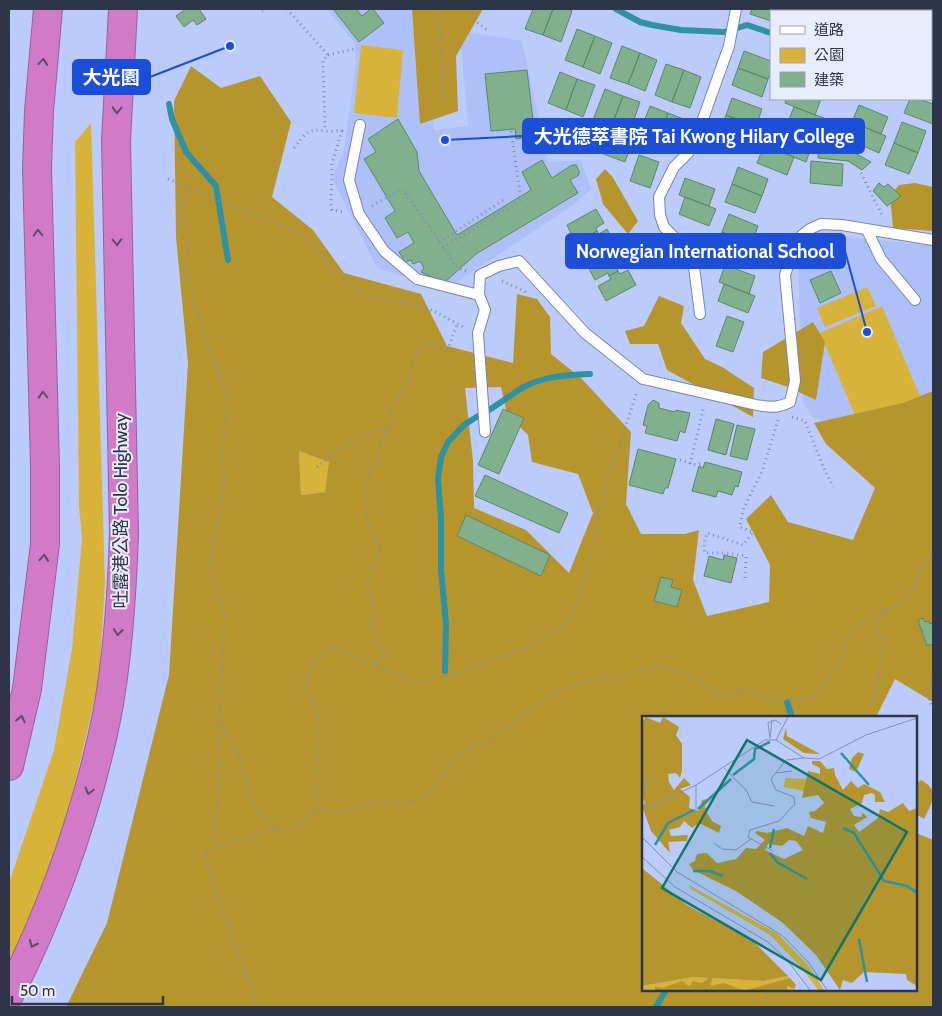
<svg xmlns="http://www.w3.org/2000/svg" width="942" height="1016" font-family="Cabin,'Noto Sans TC',sans-serif">
<style>
.built{fill:#aec0f8}
.green{fill:#d8b33a}
.forest{fill:#b6952d;fill-rule:evenodd}
.lines{fill:none;stroke-linecap:round;stroke-linejoin:round}
.stream{stroke:#2d92a3;stroke-width:6}
.building{fill:#82b08c;stroke:#5b8866}
.service-casing{stroke:#7685b3;stroke-width:12}
.minor-casing{stroke:#7685b3;stroke-width:24}
.motorway-casing{stroke:#98629c;stroke-width:30}
.path{stroke:#818db2;stroke-width:3;stroke-dasharray:1 4;stroke-linecap:butt}
.service{stroke:#fff;stroke-width:10}
.minor{stroke:#fff;stroke-width:21}
.motorway{stroke:#d17ac8;stroke-width:28}
.oneway{stroke:#604a6f}
.labels{text-anchor:middle;dominant-baseline:central;stroke-width:4;stroke-linejoin:round;paint-order:stroke}
.street-label{font-size:18px;fill:#2f3549;stroke:#e7edfc}
.inset-river{fill:none;stroke:#2d92a3;stroke-width:2.5}
.inset-road{fill:none;stroke:#838fb4;stroke-width:1}
.view{fill:#0f766e;fill-opacity:0.15;stroke:#0f766e;stroke-width:2.5}
.inset-edge{fill:none;stroke:#2f3549;stroke-width:2.5}
.leader{fill:none;stroke:#1d4ed8;stroke-width:2}
.callout-dot{fill:#1d4ed8;stroke:#e7edfc;stroke-width:2}
.callout{fill:#1d4ed8;stroke:#1d4ed8;stroke-width:2}
.callout-label{font-size:19px;text-anchor:middle;font-weight:bold;fill:#fff}
</style>
<rect width="100%" height="100%" fill="#bbcbfc"/>
<path class="built" d="M327 9H409L433 42 434 130 468 126 460 31 522 41 548 162 581 160 591 189 573 205 445 290 377 268 332 178 344 150 356 63 355 44Z
M826 234 933 246V418L868 450 850 442 828 422 813 418 803 402 798 263 804 251 814 239Z"/>
<path class="green" d="M361 45 403 50 397 118 354 113Z
M91 123 105 582 99 681 71 801 35 910 9 964V883L54 750 72 649 82 538 79 507 75 142Z
M867 287 876 306 825 327 817 308Z
M882 306 925 408 863 434 820 333Z
M299 451 330 462 325 492 301 495Z"/>
<path class="forest" d="M412 9H483L456 56 458 111 420 124Z
M191 66 221 88 260 76 291 122 272 197 313 230 344 273 421 294 447 346 513 363 517 294 537 299 550 317 551 354 581 378 631 432 626 504 641 534H685L699 530 693 580 707 616 769 602 770 565 746 519 771 495 788 522 853 540 875 488 826 444 814 423 903 403 933 391V702L895 679 876 717H643V990H916V833L931 839H933V1007H66L107 923 169 675 188 363 176 237 174 101ZM501 387 507 414 528 435 532 462 578 474 593 513 569 573 526 530 474 508 473 461 465 388ZM299 451 329 462 325 492 301 495Z
M605 169 612 176 638 221 628 234 603 204 596 179Z
M915 183 933 187V231L893 228 890 196 899 185Z
M659 296 684 306 681 323 705 359 722 367 754 388 753 417 667 370 658 344H630L625 331 644 326Z
M813 322 825 342 816 400 788 387 761 378 763 352Z
M921 780C941 791 932 802 924 819L916 814V784Z"/>
<g class="lines">
<path class="stream" d="M616 9 640 22 652 25 681 30 724 32 747 25 771 33
M931 72 933 74
M169 104 172 119 186 152 216 186 228 260
M489 410C500 403 511 395 522 388 543 376 567 375 590 374
M445 671 446 623 441 570V519L438 479 441 457 448 442 464 425 478 416
M787 702 792 717
M656 1007 666 990"/>
</g>
<path class="building" d="M186 9H199L206 19 197 25 193 20 184 27 176 16Z
M333 9H356L362 16 371 9H373L384 23 359 42Z
M533 9H553L543 35 525 29Z
M553 9H567L572 11 561 42 543 35Z
M752 9H780V11H771V21L750 14Z
M902 9H933V14L931 16V11H904Z
M577 29 595 36 583 67 565 60Z
M595 36 612 43 600 74 583 67Z
M622 46 640 53 628 84 610 78Z
M744 51 771 61V73L768 79 738 68Z
M640 53 657 60 645 91 628 84Z
M666 64 684 70 672 102 655 95Z
M738 68 768 79 762 97 732 85Z
M527 70 535 136 516 139 515 129 491 131 485 74Z
M684 70 701 77 690 108 672 102Z
M560 72 577 79 566 110 548 103Z
M577 79 595 85 583 117 566 110Z
M605 89 623 96 611 127 593 120Z
M623 96 640 102 629 134 611 127Z
M732 98 762 109 756 126 726 115Z
M786 99H821L815 115 785 103Z
M910 99H919L933 104V124L904 113Z
M859 105 888 117 881 134 852 122Z
M650 106 668 113 656 144 638 137Z
M794 107 824 118 818 135 787 124Z
M668 113 686 120 674 151 656 144Z
M726 115 756 126 750 143 719 132Z
M398 119 417 152 419 171 457 235 531 190 522 172 542 160 552 178 572 165H576L579 171V175L570 180 578 193 476 254 444 283 421 272 424 268 420 261 413 264 411 260 405 262 399 252 414 243 408 232 397 238 385 218 395 211 364 159 376 152 368 139Z
M902 122 926 131 918 153 894 143Z
M856 124 886 136 879 153 850 140Z
M600 133 631 145 625 162 593 150Z
M782 133 812 145 806 162 776 150Z
M894 143 918 153 909 174 885 165Z
M764 145 794 157 787 175 757 163Z
M818 145 844 147 871 162 862 170 848 161 818 158Z
M639 155 659 162 650 188 630 181Z
M811 161 843 164 842 186 810 183Z
M738 167 768 179 762 196 732 184Z
M685 178 715 189 709 206 679 195Z
M879 183 884 187 888 184 901 196 887 206 873 191Z
M732 184 762 196 755 213 725 202Z
M685 197 716 209 709 226 679 214Z
M596 209 604 223 596 228 597 231 588 236 587 233 574 240 567 225Z
M729 214 758 226 752 243 722 232Z
M607 229 614 243 585 259 577 245 590 238 588 236 597 231 599 234Z
M722 232 752 243 746 260 716 249Z
M617 249 625 264 617 268 618 271 609 276 608 273 595 280 587 265Z
M725 265 755 276 749 294 719 282Z
M628 270 636 285 606 301 598 286 611 279 609 276 618 271 620 274Z
M831 271 841 293 820 303 810 280Z
M724 284 755 296 748 313 718 301Z
M727 316 744 322 733 352 716 346Z
M653 400 659 403V408L675 412 676 410 690 413 685 433 680 431 677 441 645 433 647 426 643 425 648 405Z
M503 409 524 418 499 474 478 465Z
M716 419 734 424 726 455 708 450Z
M737 425 755 429 747 460 730 456Z
M638 449 676 459 668 488H665L663 494 629 485Z
M705 462 742 472 738 487 735 486 732 495 718 491 716 497 692 491 699 466 703 468Z
M485 475 568 513 559 533 475 496Z
M466 515 550 555 541 576 457 536Z
M724 555 737 558 731 583 704 576 709 556 723 560Z
M661 577 673 580 671 587 682 590 677 607 654 601Z
M923 618 925 622 929 621 930 624 933 623V644L927 646 918 620Z"/>
<g class="lines">
<defs>
<path id="service" d="M360 125 349 180 359 214 384 251 417 279 479 295
M867 230 881 259 915 300
M700 314 694 267 677 240 664 227 660 215 659 197 674 167 688 153 698 133 729 46 736 9
M485 432 478 333 485 310 479 295 480 275 499 266 519 261 585 333 643 379 752 404C766 407 777 409 790 402L795 381 785 275 792 254 801 236 810 229 821 224 842 225 933 240"/>
<path id="minor" d="M846 9 851 11
M931 53 933 54"/>
<path id="motorway" d="M9 766 27 689 45 544V466L37 168 39 111 48 9
M9 995C54 906 87 813 107 715 118 656 122 594 124 534L116 141 123 9"/>
</defs>
<use href="#service" class="service-casing"/>
<use href="#minor" class="minor-casing"/>
<use href="#motorway" class="motorway-casing"/>
<path class="path" d="M287 9 328 55 323 60 325 131
M438 9 441 36 443 102
M471 9 477 22 487 30
M262 11 265 9
M328 55 354 49
M294 148C305 135 306 128 325 131 330 132 336 130 342 131L332 163 331 205 332 210 343 212
M861 173 883 217
M168 179 297 232C321 247 332 275 357 290 375 301 401 300 421 306 436 311 451 321 466 328
M191 188 185 195 182 215 188 253 186 271 205 339 225 387 227 406 221 457 225 477 210 564 225 618 219 721 238 752 245 776 248 796 257 809 278 830
M372 206 402 189 440 242
M443 248 521 200 511 131
M466 271 457 268 440 242 505 199
M502 281 526 292
M792 417 805 421 823 466 833 487
M680 460 696 465 702 463
M690 464 704 406
M317 467 360 434 387 429
M745 578 746 556 726 553H705C703 546 705 540 707 533L743 545 753 532 740 527V525L743 510 763 469 778 420
M375 664 385 655 373 635V607L368 593V582L371 571 381 549 368 523 366 503 367 484 370 473 377 465 381 440 393 422 390 408 409 380 414 358 418 349 432 343 448 349 457 324
M933 675 927 694 933 708
M865 717C876 693 881 666 884 639L877 635 875 624 887 611 910 597 917 578 933 551
M316 810 341 813 366 804 414 802 433 790 441 782 452 762 469 749 494 738 519 716 539 703 573 685 590 679 622 676 644 669 656 667 671 669 684 673 698 679 717 693 728 695 738 691H750L762 697 777 700 810 698 819 690 840 660 850 634 861 621 880 611H887
M215 842 219 782V722
M257 1007 251 986 246 977 206 860 205 852 267 831 291 828 302 824 316 810 318 711 305 687C310 668 315 659 331 647L413 681 424 683 439 677 457 675 486 661 524 649 544 639 569 619 578 602 607 482 637 392
M763 1007 768 996 764 990"/>
<use href="#service" class="service"/>
<use href="#minor" class="minor"/>
<use href="#motorway" class="motorway"/>
</g>
<defs><path id="oneway-chevron" d="M-2-3.5L2.5 0L-2 3.5" fill="none" stroke-width="1.6" stroke-linecap="round" stroke-linejoin="round" transform="scale(1.25)"/></defs>
<g class="oneway">
<use href="#oneway-chevron" transform="translate(43 62) rotate(-85)"/>
<use href="#oneway-chevron" transform="translate(117 110) rotate(92)"/>
<use href="#oneway-chevron" transform="translate(38 233) rotate(-92)"/>
<use href="#oneway-chevron" transform="translate(117 242) rotate(88)"/>
<use href="#oneway-chevron" transform="translate(43 395) rotate(-92)"/>
<use href="#oneway-chevron" transform="translate(44 558) rotate(-85)"/>
<use href="#oneway-chevron" transform="translate(118 632) rotate(96)"/>
<use href="#oneway-chevron" transform="translate(21 719) rotate(-78)"/>
<use href="#oneway-chevron" transform="translate(89 791) rotate(105)"/>
<use href="#oneway-chevron" transform="translate(33 944) rotate(114)"/>
</g>
<g class="labels">
<g class="street-label">
<text transform="translate(121 511) rotate(-90)">吐露港公路 Tolo Highway</text>
</g>
</g>
<g transform="translate(642 716)">
<rect width="275" height="275" fill="#bbcbfc"/>
<path d="M143 62 168 63 166 76 142 71ZM47 169 136 218 166 249 182 274H176L159 251 128 219 49 173ZM146 260 153 274H0V270L51 261 122 265Z" fill="#d8b33a"/>
<path d="M4 1 18 7 21 1 37 11 34 19 40 28V55L38 62 34 57 26 58 27 66 32 74 42 62 49 69 38 73 48 81 47 92 57 95 60 84 69 82 63 90 65 97 70 105 79 110 77 117 57 107 50 112 42 105 38 111 27 114 29 120 46 119 45 125 26 126 28 137 9 115 0 90 3 87 0 80V6ZM144 12 145 20 178 38 162 37 141 23ZM216 36 222 38 214 56 207 53 210 42ZM170 45H178L185 53 192 52 193 59 201 74 209 65 216 72 222 68 238 76 243 86H233V79L230 77 222 79 220 87 208 93 212 100 219 101 221 97 225 101 212 109 217 116 236 102 238 93 246 96 261 87 267 95 275 92V270L265 264 264 258 222 256 210 267 201 264 198 274 174 239 141 207 94 175 51 154 47 148 53 145 55 138 65 137 75 147 94 143 104 132 114 133 123 124 113 117 115 115 125 117 145 112 162 120 166 110 181 117 184 106 169 102 167 96 173 95 182 87 176 79 160 82 166 55 178 58V52L170 48ZM147 124 154 125 161 134 142 143 123 134 126 128 140 130ZM0 152 45 189 111 225 146 260 122 265 70 262 69 270 82 267 100 274H13V271L21 272 40 265 47 270 51 265 60 267 67 262 51 261 0 270ZM148 262 154 269 152 273 145 269V274H105Z" fill="#b6952d" fill-rule="evenodd"/>
<path class="inset-river" d="M199 37 227 69M91 59 112 43 113 33 128 26M56 93 89 63M201 112 212 117 242 165 265 170 275 177M13 129 26 107 52 94M128 132 132 113M128 137 135 146 165 163M51 155H68L81 160M217 223 225 266"/>
<path class="inset-road" d="M128 21 130 4M128 23 126 7 133 4 139 8M134 24 146 1M82 52 104 74 110 86 132 90M134 57 150 55M54 69V98M0 79 9 59M0 94 54 69 123 24H134L162 42 177 43 224 19 275 2M0 121 35 156 141 220 167 247 185 274M72 127 80 133 94 134 109 123M131 135 106 121 108 114 137 105 153 88 152 81 134 74 129 63 144 44 162 42M0 141 33 171 126 226 145 244 168 274"/>
<path class="view" d="M105 24 265 116 179 264 20 172Z"/>
<rect width="275" height="275" class="inset-edge"/>
</g>
<path class="leader" d="M230 46L150 77M445 140L523 136M867 332L845 251"/>
<g class="callout-dot">
<circle cx="230" cy="46" r="5"/>
<circle cx="445" cy="140" r="5"/>
<circle cx="867" cy="332" r="5"/>
</g>
<g class="callout">
<rect x="73" y="60" width="77" height="34" rx="5"/>
<rect x="523" y="119" width="341" height="34" rx="5"/>
<rect x="566" y="234" width="279" height="34" rx="5"/>
</g>
<g class="callout-label">
<text x="111" y="84">大光園</text>
<text x="694" y="143">大光德萃書院 Tai Kwong Hilary College</text>
<text x="705" y="258">Norwegian International School</text>
</g>
<rect width="942" height="1016" fill="none" stroke="#2f3549" stroke-width="20"/>
<rect x="770" y="10" width="162" height="90" fill="#e7edfc" stroke="#9da3b4"/>
<rect x="780" y="26" width="25" height="8" fill="#ffffff" stroke="#9da3b4"/>
<text x="814" y="35" font-size="15" fill="#2f3549">道路</text>
<rect x="780" y="48" width="25" height="15" fill="#d8b33a" stroke="#9da3b4"/>
<text x="814" y="60" font-size="15" fill="#2f3549">公園</text>
<rect x="780" y="72" width="25" height="15" fill="#82b08c" stroke="#9da3b4"/>
<text x="814" y="85" font-size="15" fill="#2f3549">建築</text>
<path d="M12 996v8h151v-8" fill="none" stroke="#2f3549" stroke-width="2.5"/>
<text x="20" y="996" font-size="15" fill="#2f3549" stroke="#e7edfc" stroke-width="4" paint-order="stroke">50 m</text>
</svg>
